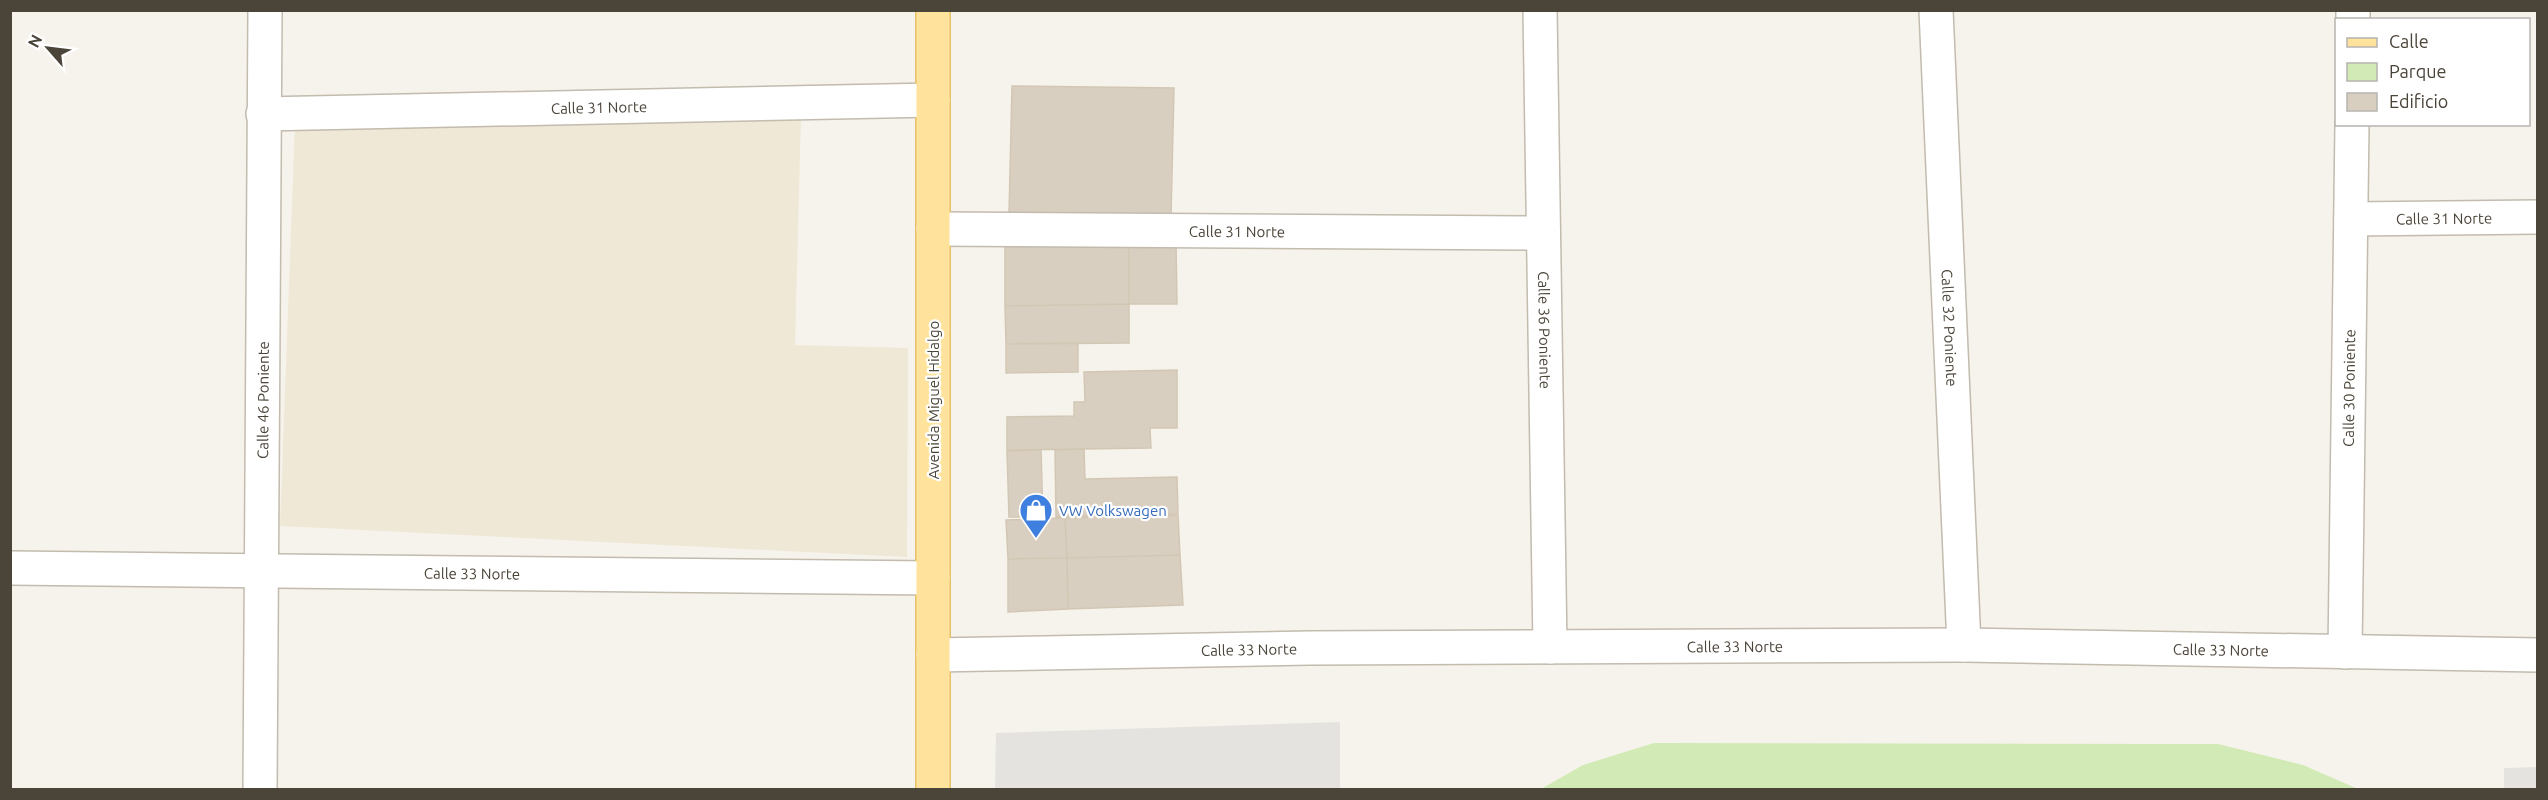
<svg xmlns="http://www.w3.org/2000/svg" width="2548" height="800" font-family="Ubuntu,sans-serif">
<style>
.education{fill:#efe8d6}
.green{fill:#d2eab5}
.parking{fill:#e5e3e0}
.building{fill:#d8cfc1;stroke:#d3c7b4;stroke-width:1.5}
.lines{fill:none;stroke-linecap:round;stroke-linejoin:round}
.minor-casing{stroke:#c2bbae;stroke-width:36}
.major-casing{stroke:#e6c16a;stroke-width:36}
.minor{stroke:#fff;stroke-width:33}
.major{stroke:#ffe39c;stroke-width:33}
.labels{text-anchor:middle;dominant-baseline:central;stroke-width:4.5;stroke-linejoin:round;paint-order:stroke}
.street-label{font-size:15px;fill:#4b4439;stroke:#fff}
.shop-label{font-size:15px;fill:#366cbe;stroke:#fff;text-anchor:start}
</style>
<rect width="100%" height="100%" fill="#f6f3ec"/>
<path class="education" d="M801 115 795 345 908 348 907 557 280 526 295 124Z"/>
<path class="green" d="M1654 743 2218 744 2303 765 2358 789H1541L1583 765Z"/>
<path class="parking" d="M1340 722V789H995L996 733Z
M2537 767V789H2504V768Z"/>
<path class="building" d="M1012 86 1174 88 1171 217 1009 214Z
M1129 241H1176L1177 304H1129Z
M1129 241V304L1005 306V243Z
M1129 304V343L1006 344 1005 306Z
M1078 343V372L1006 373V344Z
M1177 370V428H1150L1151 448 1007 450V417L1074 416V402H1085L1084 372Z
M1084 449 1085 479 1177 477 1178 514 1056 517 1055 450Z
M1041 450 1043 517H1009L1007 451Z
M1178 515 1180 555 1067 558 1065 518Z
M1065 518 1067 558 1008 559 1006 520Z
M1180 555 1183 605 1068 609 1067 558Z
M1067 558 1068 609 1008 612V559Z"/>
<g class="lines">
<defs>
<g id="minor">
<path id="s1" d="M1540 10 1550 647"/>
<path id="s2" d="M1936 10 1964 645"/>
<path d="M2353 20V10"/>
<path id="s3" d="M263 114 933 100"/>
<path id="s4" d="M2351 219 2538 217"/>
<path id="s5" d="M933 229 1543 233"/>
<path id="s6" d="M10 568 933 578"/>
<path id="s7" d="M2345 652 2352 124"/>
<path id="s8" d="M933 655 1310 648 1964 645 2538 655"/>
<path id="s9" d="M260 790 265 10"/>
</g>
<path id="major" d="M933 790V10"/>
</defs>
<use href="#minor" class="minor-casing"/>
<use href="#major" class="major-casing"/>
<use href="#minor" class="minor"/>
<use href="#major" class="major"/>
</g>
<defs>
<symbol id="shop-pin" viewBox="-11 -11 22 30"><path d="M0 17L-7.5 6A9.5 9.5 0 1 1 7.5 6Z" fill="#3f7fe0" stroke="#fff"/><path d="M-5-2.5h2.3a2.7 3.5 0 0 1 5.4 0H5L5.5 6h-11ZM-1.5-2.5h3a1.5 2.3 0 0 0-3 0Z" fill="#fff"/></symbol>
</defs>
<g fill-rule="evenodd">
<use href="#shop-pin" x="1017" y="491" width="38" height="52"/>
</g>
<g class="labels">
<g class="street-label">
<text stroke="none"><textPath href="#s3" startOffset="336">Calle 31 Norte</textPath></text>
<text stroke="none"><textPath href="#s4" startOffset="93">Calle 31 Norte</textPath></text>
<text stroke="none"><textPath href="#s5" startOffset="304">Calle 31 Norte</textPath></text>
<text stroke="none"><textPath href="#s2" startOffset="318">Calle 32 Poniente</textPath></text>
<text stroke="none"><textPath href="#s1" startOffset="320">Calle 36 Poniente</textPath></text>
<text stroke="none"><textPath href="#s7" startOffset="264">Calle 30 Poniente</textPath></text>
<text stroke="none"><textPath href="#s9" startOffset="390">Calle 46 Poniente</textPath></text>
<text transform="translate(933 400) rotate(-90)">Avenida Miguel Hidalgo</text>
<text stroke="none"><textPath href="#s6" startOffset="462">Calle 33 Norte</textPath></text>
<text stroke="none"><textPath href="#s8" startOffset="802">Calle 33 Norte</textPath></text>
<text stroke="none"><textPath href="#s8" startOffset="316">Calle 33 Norte</textPath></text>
<text stroke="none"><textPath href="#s8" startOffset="1288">Calle 33 Norte</textPath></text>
</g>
<g class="shop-label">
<text x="1059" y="510">VW Volkswagen</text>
</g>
</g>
<rect width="2548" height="800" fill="none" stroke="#4b4439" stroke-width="24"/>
<rect x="2335" y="18" width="195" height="108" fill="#ffffff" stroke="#b7b4b0" stroke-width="1.5"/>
<rect x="2347" y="38" width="30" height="9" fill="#ffe39c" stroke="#b7b4b0" stroke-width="1.5"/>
<text x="2389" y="48" font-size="18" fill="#4b4439">Calle</text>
<rect x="2347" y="63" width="30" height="18" fill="#d2eab5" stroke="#b7b4b0" stroke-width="1.5"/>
<text x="2389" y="78" font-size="18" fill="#4b4439">Parque</text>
<rect x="2347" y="93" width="30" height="18" fill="#d8cfc1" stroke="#b7b4b0" stroke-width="1.5"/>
<text x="2389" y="108" font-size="18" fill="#4b4439">Edificio</text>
<g transform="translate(48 48) rotate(298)" stroke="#ffffff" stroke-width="4.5" paint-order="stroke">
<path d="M0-4.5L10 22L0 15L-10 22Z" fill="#4b4439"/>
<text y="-9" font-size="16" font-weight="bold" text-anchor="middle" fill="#4b4439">N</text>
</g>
</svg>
